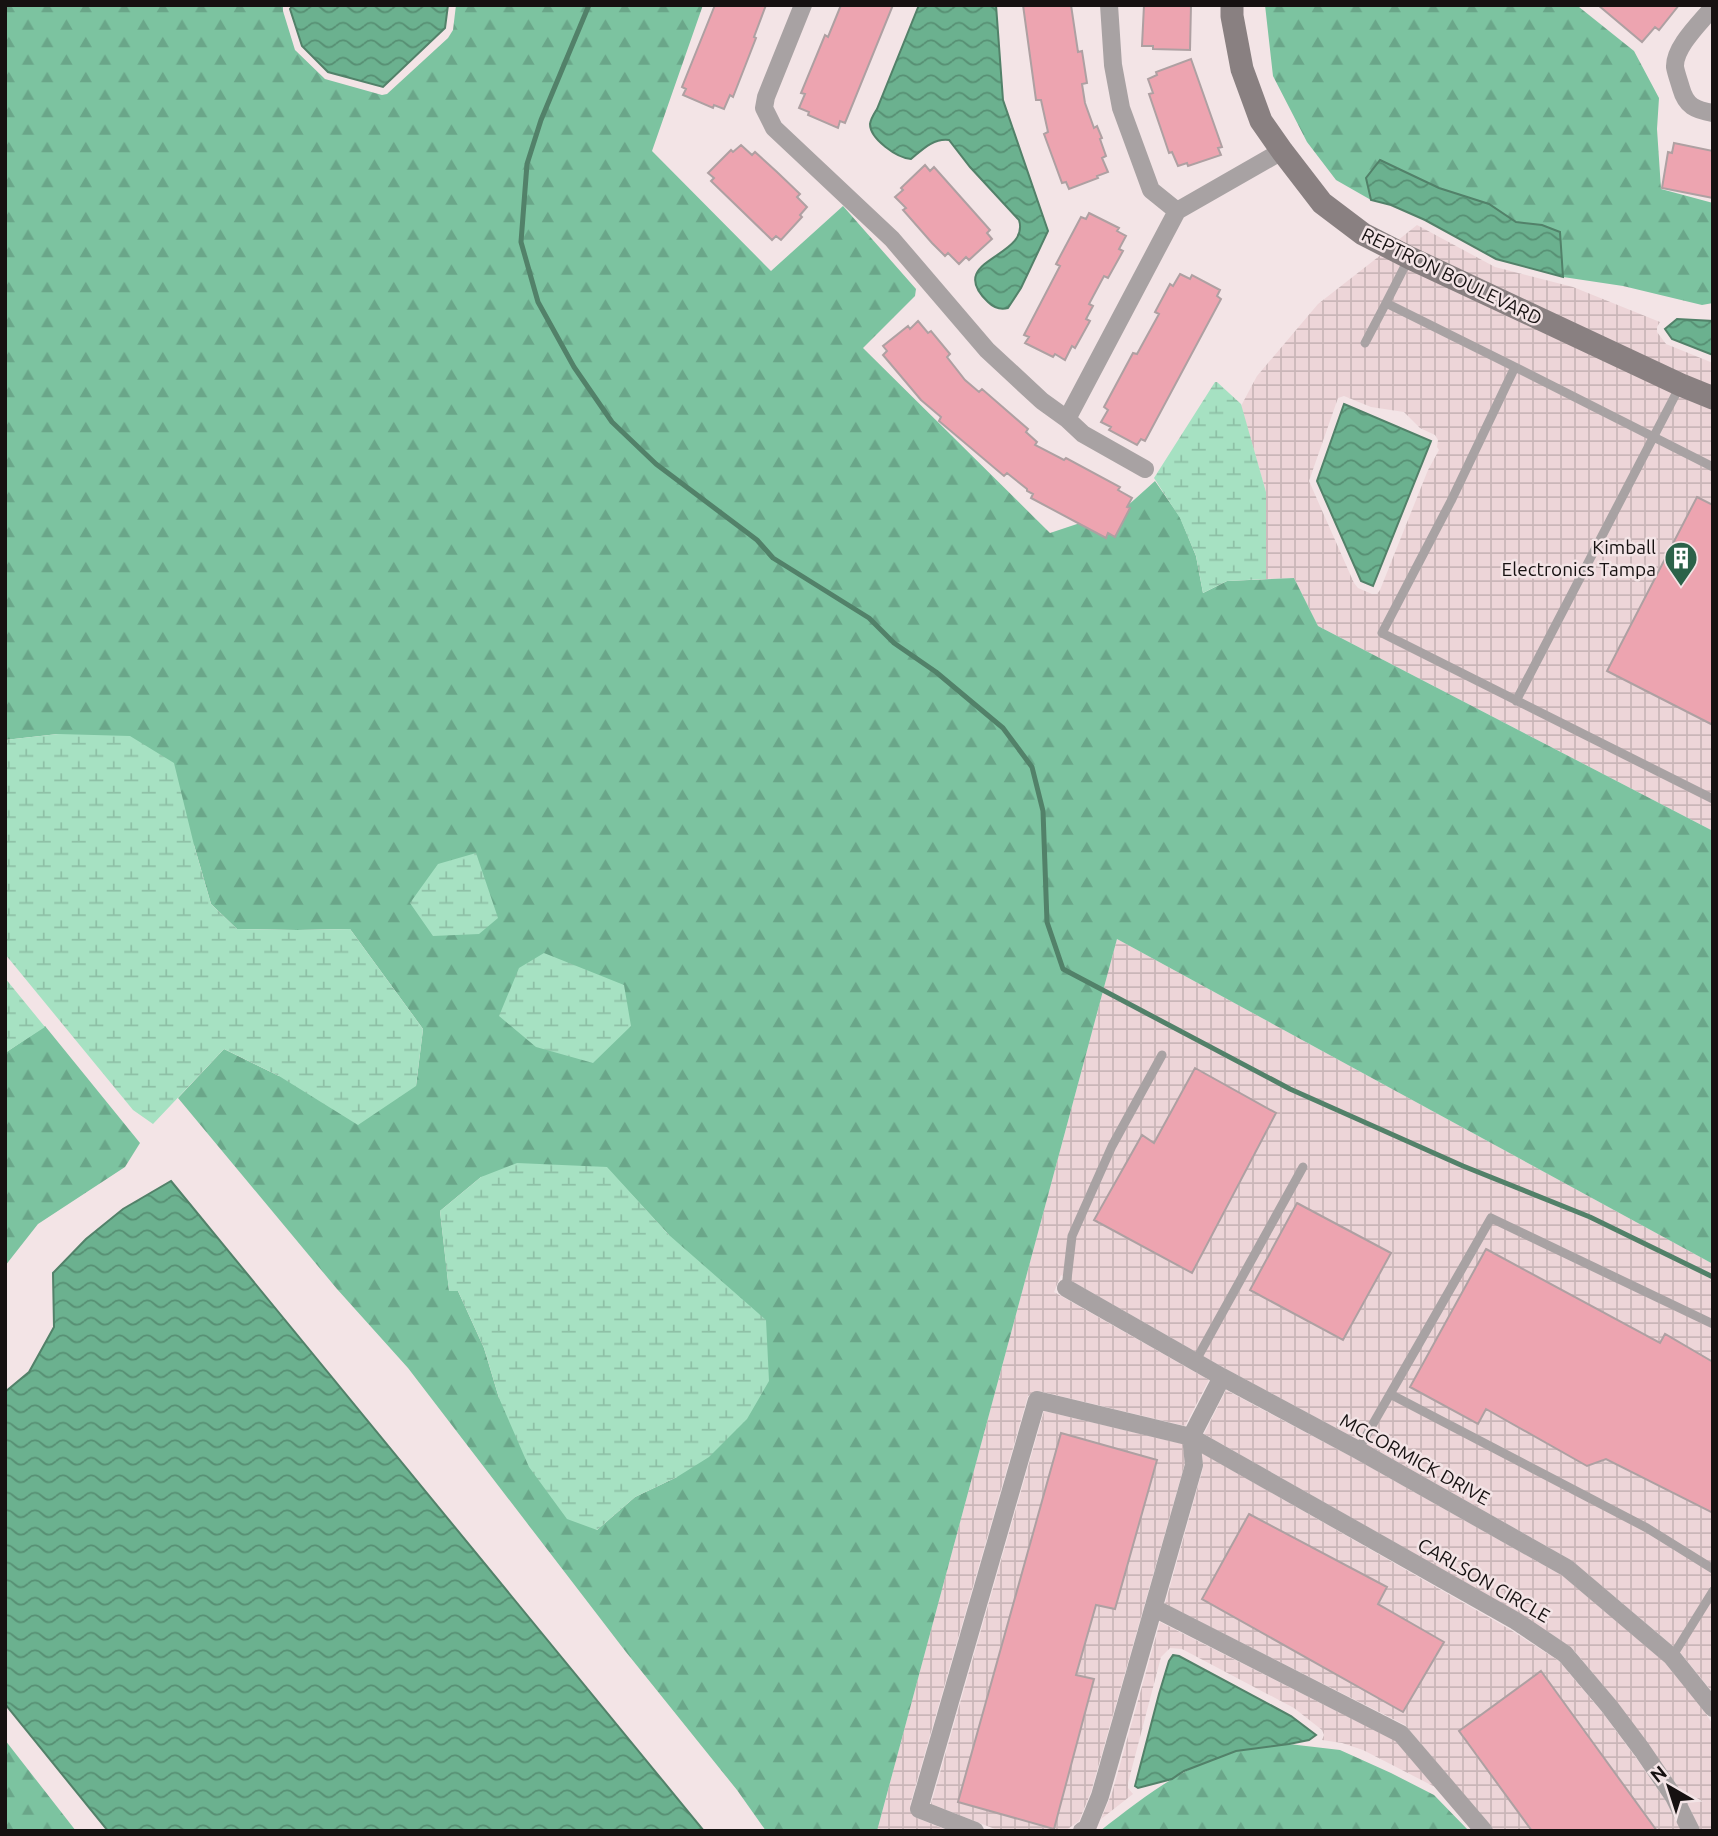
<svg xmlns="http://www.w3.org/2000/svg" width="1718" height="1836" font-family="Ubuntu,sans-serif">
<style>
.industrial{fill:url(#industrial-grid);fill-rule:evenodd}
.forest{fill:url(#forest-firs);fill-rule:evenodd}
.wetland{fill:url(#wetland-marsh)}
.water{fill:url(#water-waves);stroke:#528169;stroke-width:2}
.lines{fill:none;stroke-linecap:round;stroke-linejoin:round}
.stream{stroke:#528169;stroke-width:5}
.building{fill:#eda4b0;stroke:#aea0a2;stroke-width:2}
.lane{stroke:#a8a2a3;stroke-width:9}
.street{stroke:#a8a2a3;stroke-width:18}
.secondary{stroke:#898081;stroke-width:23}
.labels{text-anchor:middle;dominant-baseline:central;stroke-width:5;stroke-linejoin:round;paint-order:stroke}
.street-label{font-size:19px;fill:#161111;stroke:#f3e4e6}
.poi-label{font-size:19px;fill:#161111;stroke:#f3e4e6;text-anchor:end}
</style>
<defs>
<pattern id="industrial-grid" width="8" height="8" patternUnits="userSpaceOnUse" patternTransform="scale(1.75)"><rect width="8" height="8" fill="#edd5d8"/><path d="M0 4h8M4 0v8" fill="none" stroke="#cab6b8"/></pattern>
<pattern id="forest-firs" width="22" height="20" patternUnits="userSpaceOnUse" patternTransform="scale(1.75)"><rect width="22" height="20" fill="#7cc3a0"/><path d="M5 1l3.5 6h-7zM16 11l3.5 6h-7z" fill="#6aa689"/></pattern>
<pattern id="wetland-marsh" width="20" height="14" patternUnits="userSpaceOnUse" patternTransform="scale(1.75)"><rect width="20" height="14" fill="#a6e1c2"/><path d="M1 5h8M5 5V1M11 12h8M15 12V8" fill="none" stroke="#8ec0a6"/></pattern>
<pattern id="water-waves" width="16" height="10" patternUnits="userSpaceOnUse" patternTransform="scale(1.75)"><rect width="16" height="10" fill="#6bb18f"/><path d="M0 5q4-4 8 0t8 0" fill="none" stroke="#578f73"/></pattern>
</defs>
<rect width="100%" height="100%" fill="#f3e4e6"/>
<path class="industrial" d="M1417 225 1495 267 1573 287 1660 322 1657 327V332L1666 344 1713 363V388L1397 241Z
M1382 254 1713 408V831L1318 626 1294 578 1266 579V492L1241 406 1257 376 1318 304ZM1344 396 1371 407 1404 412 1420 428 1435 435 1438 440 1437 447 1439 450 1428 470 1380 590 1377 594H1372L1358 588 1354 583 1309 481 1338 398Z
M1117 939 1713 1264V1693L1679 1651 1571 1560 1362 1442 1226 1369 1061 1275 1054 1292 1209 1380 1185 1426 1039 1391 1028 1396 910 1805 917 1818 949 1831H877Z
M1226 1390 1354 1458 1563 1576 1666 1663 1703 1709 1713 1725V1831H1701L1682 1793 1649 1746 1616 1701 1572 1648 1519 1613 1204 1434Z
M1044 1411 1183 1444 1185 1463 1091 1792 1079 1821 1065 1831H1000L931 1804Z
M1202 1453 1511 1630 1559 1661 1602 1712 1634 1755 1666 1801 1682 1831H1495L1405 1725 1165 1604 1203 1468Z
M1160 1622 1396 1741 1435 1787 1363 1750 1342 1743 1322 1740 1324 1735 1322 1730 1294 1708 1182 1649 1170 1648 1161 1657 1128 1783V1788L1133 1794 1101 1819 1112 1793Z"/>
<path class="forest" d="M5 5H283V11L295 50 325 79 382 95 387 94 448 38 453 30 456 5H703L652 151 771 271 843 206 916 289 915 296 863 348 1050 533 1125 508 1155 481 1180 517 1196 556 1203 593 1227 581 1294 578 1318 626 1713 831V1264L1117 939 877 1831H766L737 1790 626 1652 408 1368 337 1289 178 1098 224 1049 279 1076 416 1086 423 1029 350 929 297 930 237 929 211 904 194 845 58 734 5 740ZM606 1167 669 1235 677 1477 635 1497 597 1530 499 1398 484 1348 458 1291 449 1290 440 1211 481 1177Z
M1265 5H1580L1579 7 1634 51 1659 98 1657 129 1661 189 1713 203V303L1702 305 1623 286 1563 277 1559 232 1542 225 1516 223 1489 204 1439 188 1380 160 1366 178 1371 200 1336 180 1307 142 1273 76Z
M45 1026 140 1143 125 1167 38 1224 5 1266V1053Z
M5 1740 76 1831H5Z
M1289 1744 1340 1750 1391 1773 1434 1795 1469 1831H1100C1141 1799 1184 1765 1235 1751 1252 1746 1272 1746 1289 1744Z"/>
<path class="wetland" d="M1215 382H1217L1241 404 1266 492V579L1227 581 1203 593 1196 556 1180 518 1154 478Z
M58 734 130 736 174 763 194 845 211 904 237 929 297 930 350 929 423 1029 416 1086 358 1125 279 1076 224 1049 153 1124 133 1110 5 954V740Z
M476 853 498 918 479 934 433 936 410 903 438 864Z
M544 953 624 985 631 1026 593 1063 536 1047 499 1016 519 968Z
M5 978 45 1027 5 1053Z
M517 1163 607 1167 669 1235 766 1320 769 1381 747 1419 709 1457 677 1477 635 1497 597 1530 567 1519 529 1467 499 1398 484 1348 458 1291H449L440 1211 481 1177Z"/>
<path class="water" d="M293 5H448L445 28 383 87 328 72 302 46 290 9Z
M919 5H996L1003 100 1048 231 1021 288 1008 308C1000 310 994 308 988 302 943 259 1031 258 1019 220L970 167 949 140C933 138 922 150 911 159 897 158 870 139 870 124 871 118 874 114 877 109Z
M1380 160 1439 188 1489 204 1516 222 1542 225 1560 232 1563 277 1496 259 1425 220 1391 205 1371 200 1366 178Z
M1677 319 1713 321V355L1672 339 1665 329Z
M1344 404 1431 441 1373 586 1361 581 1317 481Z
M171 1181 704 1831H108L5 1704V1392L29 1372 54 1327 53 1273 86 1239 123 1209Z
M1173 1655 1179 1656 1291 1716 1316 1735 1309 1740 1289 1744 1236 1751 1184 1771 1172 1779 1138 1788 1135 1786 1159 1694 1169 1661Z"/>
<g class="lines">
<path class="stream" d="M589 5 541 120 527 164 521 242 538 302 574 367 612 422 656 464 757 540 773 558 869 618 894 643 936 672 1003 728 1032 767 1043 811 1047 922 1063 969 1290 1089 1463 1166 1590 1217 1713 1277"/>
</g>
<path class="building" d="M715 5H766L754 37 756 38 733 97 730 95 724 109 714 105 713 108 683 95 686 89 682 87Z
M841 5H893L845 123 840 121 838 128 808 115 809 112 799 108 805 94 801 93 825 35 828 37Z
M1023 5H1071L1078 52 1082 51 1087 83 1082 84 1085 103 1094 128 1097 126 1102 138 1100 139 1106 156 1102 158 1108 172 1097 176 1098 178 1069 189 1066 182 1062 183 1044 134 1048 132 1041 100H1036Z
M1144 5H1191L1190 50 1153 49V46H1142Z
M1598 5H1679L1659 30 1655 27 1642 42Z
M1191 59 1222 147 1218 148 1221 155 1188 166 1187 163 1178 166 1172 152 1169 153 1165 141 1149 94 1153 93 1148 79 1157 75 1156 72Z
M1674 143 1713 151V198L1662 188 1668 152 1672 153Z
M741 145 752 155 755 152 777 172 800 194 797 197 807 207 800 215 802 217 781 240 776 236 772 240 711 181 714 178 708 173 731 150 733 152Z
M925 165 930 171 934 167 990 230 987 233 992 239 969 260 966 257 959 264 948 253 945 256 932 243 903 210 906 208 895 197 903 190 901 188Z
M1089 213 1119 228 1117 231 1126 236 1119 249 1123 251 1108 278 1104 276 1089 304 1093 306 1086 319 1090 321 1075 348 1072 346 1065 360 1055 354 1053 357 1025 343 1029 337 1024 335 1060 266 1056 264 1081 217 1086 219Z
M1180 274 1190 279 1192 275 1220 290 1217 296 1221 299 1145 441 1141 439 1137 445 1109 430 1111 427 1101 422 1108 410 1104 407 1133 353 1137 354 1159 314 1155 312 1170 284 1173 286Z
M918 321 928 333 931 331 950 354 947 357 965 380 979 392 982 389 1028 429 1026 432 1037 442 1035 445 1064 460 1066 458 1120 487 1118 490 1132 498 1127 507 1130 508 1115 537 1108 533 1106 538 1031 498 1033 494 1027 491V489L1007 473 1004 476 939 421 941 417 921 400 883 355 887 351 883 346 908 326 910 329Z
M1697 497 1713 505V725L1607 671Z
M1195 1068 1276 1113 1192 1273 1094 1220 1142 1135 1154 1143Z
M1297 1203 1391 1253 1343 1340 1250 1290Z
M1486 1249 1660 1343 1665 1334 1713 1362V1513L1606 1459 1587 1466 1486 1409 1478 1424 1410 1387Z
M1061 1433 1157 1460 1115 1609 1096 1605 1076 1675 1094 1679 1054 1829 958 1802Z
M1249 1514 1387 1587 1378 1604 1444 1642 1403 1712 1202 1599Z
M1541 1671 1657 1831H1532L1459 1731Z"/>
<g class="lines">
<path class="lane" d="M1409 258 1386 303 1515 367
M1365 343 1386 303
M1713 467 1515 367 1451 501 1382 633 1713 799
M1516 701 1680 386
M1066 1288 1072 1236 1112 1146 1162 1055
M1195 1362 1303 1167
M1390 1394 1647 1528 1713 1569
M1358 1450 1491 1218 1713 1324
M1672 1657 1713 1591"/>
<path class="street" d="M803 5 766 97 764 108 774 128 892 239 987 350 1042 401 1067 419 1083 434 1145 469
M1109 5 1113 65 1121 108 1151 190 1177 211 1282 151
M1713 7C1701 22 1674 47 1675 67 1676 73 1679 81 1681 88 1686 106 1695 110 1713 113
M1067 419 1177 211
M1066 1288 1222 1377 1358 1450 1567 1568 1672 1657 1713 1708
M1154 1608 1401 1734 1484 1831
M975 1831 919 1809 1037 1400 1191 1437 1516 1621 1565 1654 1609 1706 1642 1750 1674 1797 1691 1831
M1082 1831 1087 1828 1100 1796 1194 1465 1191 1437 1222 1377"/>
<path class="secondary" d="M1232 5V16L1242 69 1261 121 1282 151 1322 203 1363 234 1410 258 1681 385 1713 398"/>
</g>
<defs>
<symbol id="building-pin" viewBox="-11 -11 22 30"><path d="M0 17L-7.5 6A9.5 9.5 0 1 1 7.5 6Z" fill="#2b6249" stroke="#f3e4e6"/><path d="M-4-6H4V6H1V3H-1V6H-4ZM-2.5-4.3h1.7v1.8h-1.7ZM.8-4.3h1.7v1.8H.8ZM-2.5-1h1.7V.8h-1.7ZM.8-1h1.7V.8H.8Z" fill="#fff"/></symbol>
</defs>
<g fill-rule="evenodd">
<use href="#building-pin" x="1662" y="539" width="38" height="52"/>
</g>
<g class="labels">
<g class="street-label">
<text transform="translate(1452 276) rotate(26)">REPTRON BOULEVARD</text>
<text transform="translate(1415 1459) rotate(29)">MCCORMICK DRIVE</text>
<text transform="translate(1484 1580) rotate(30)">CARLSON CIRCLE</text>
</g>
<g class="poi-label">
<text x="1656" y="547">Kimball<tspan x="1656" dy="22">Electronics Tampa</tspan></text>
</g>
</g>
<rect width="1718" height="1836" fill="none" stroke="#161111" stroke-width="14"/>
<g transform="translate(1669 1787) rotate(321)" stroke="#f3e4e6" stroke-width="5" paint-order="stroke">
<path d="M0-5L12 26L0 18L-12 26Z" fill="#161111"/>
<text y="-10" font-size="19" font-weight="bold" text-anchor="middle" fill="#161111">N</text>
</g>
</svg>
